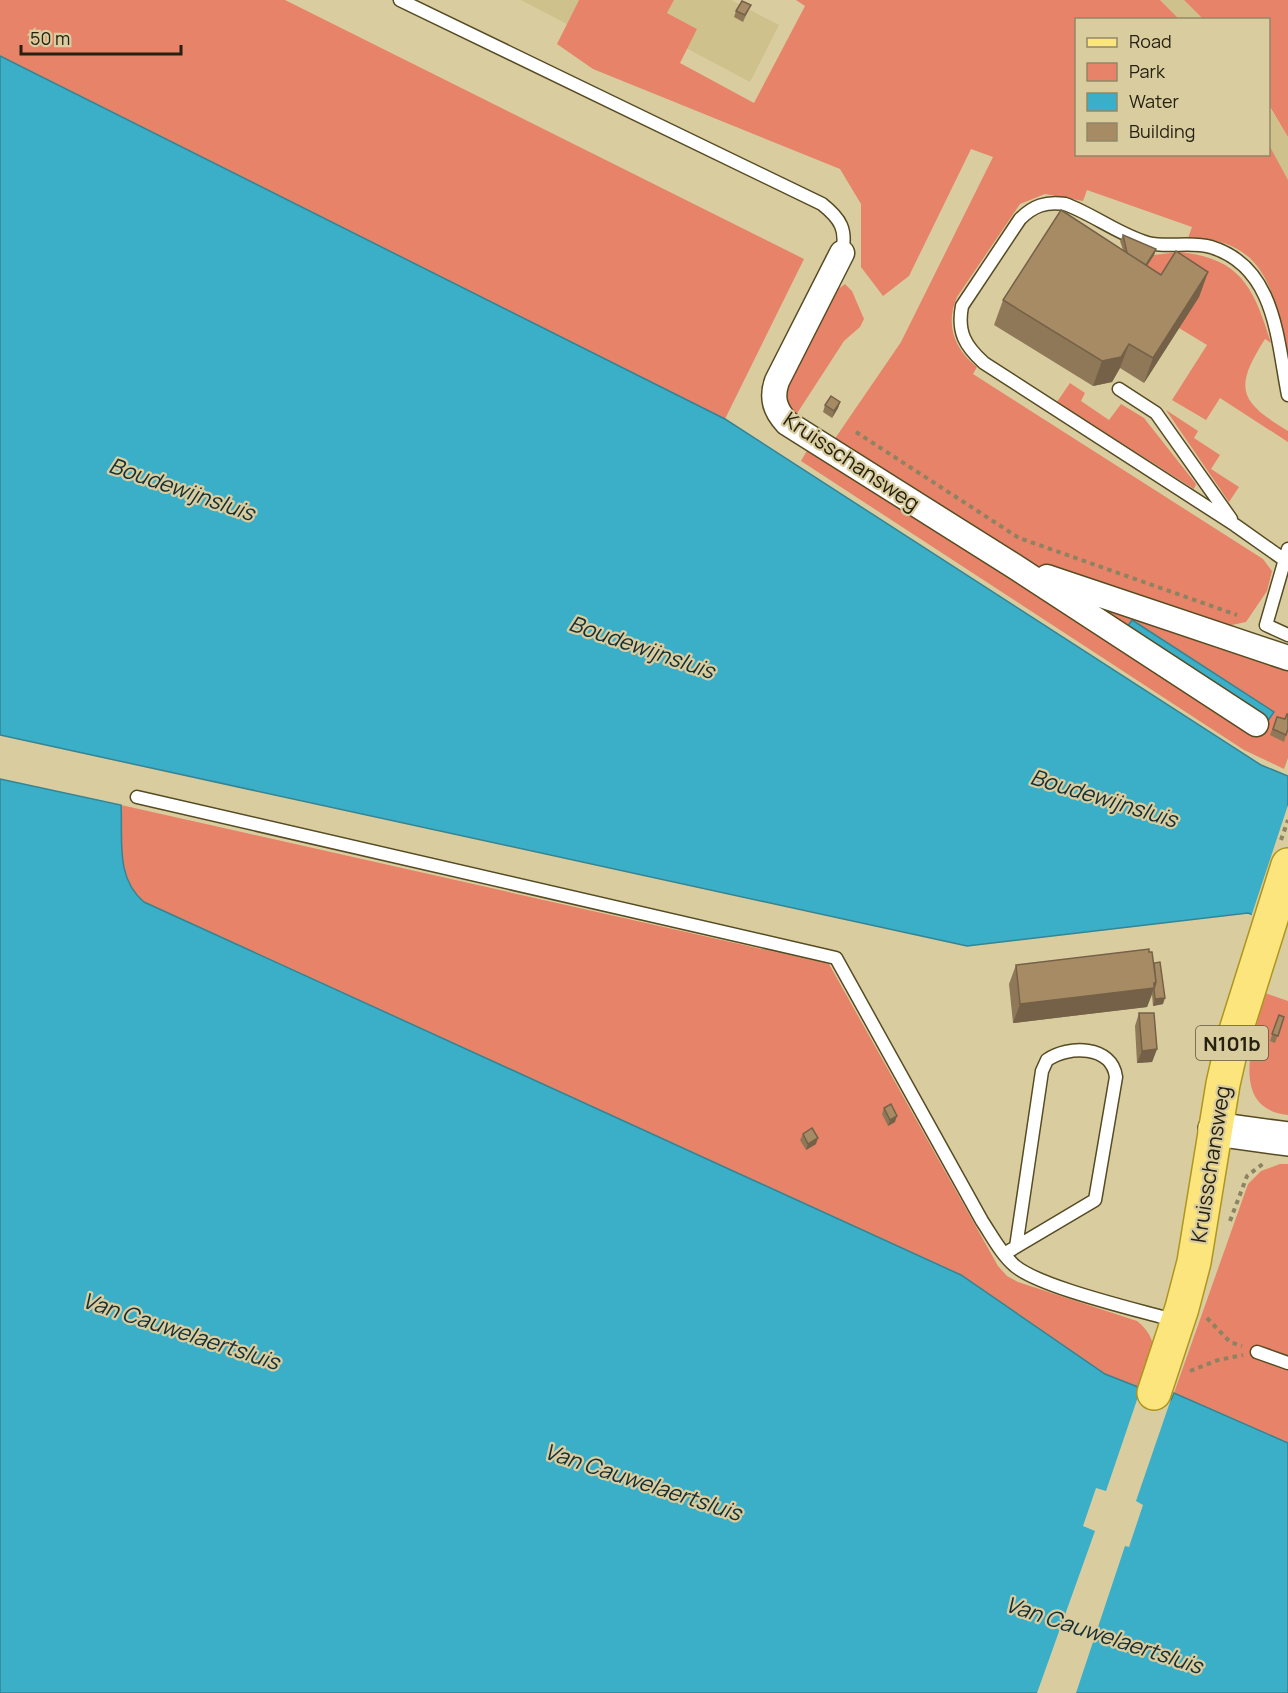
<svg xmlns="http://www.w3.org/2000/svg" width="1288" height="1693" font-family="Manrope,sans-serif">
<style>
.built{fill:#cec18c}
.green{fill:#e68368}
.water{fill:#3baec8;stroke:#358491;stroke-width:1.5}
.pier{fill:#d9cda0}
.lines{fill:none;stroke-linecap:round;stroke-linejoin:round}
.lane-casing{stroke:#564b22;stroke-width:15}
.street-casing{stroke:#564b22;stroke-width:27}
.secondary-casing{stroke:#564b22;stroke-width:36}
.primary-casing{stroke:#ae951e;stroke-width:36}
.path{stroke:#8c8362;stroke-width:4;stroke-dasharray:4.5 4.5;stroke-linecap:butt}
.lane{stroke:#fff;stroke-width:12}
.street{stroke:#fff;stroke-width:24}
.secondary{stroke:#fff;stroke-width:33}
.primary{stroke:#fbe57c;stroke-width:33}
.wall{fill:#8f7857}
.shaded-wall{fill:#746147}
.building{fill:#a68b65;stroke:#746147;stroke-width:1.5}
.labels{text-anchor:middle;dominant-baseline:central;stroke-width:4.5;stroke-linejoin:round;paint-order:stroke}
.shield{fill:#d9cda0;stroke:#5c553b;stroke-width:1.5}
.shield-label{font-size:20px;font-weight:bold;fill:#262110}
.street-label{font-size:21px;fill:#262110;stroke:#d9cda0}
.water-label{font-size:22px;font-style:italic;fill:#162f35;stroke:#d9cda0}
</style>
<rect width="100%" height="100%" fill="#d9cda0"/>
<path class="built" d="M521 0H579L567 24Z
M674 0H731L779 25 750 82 686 48 697 29 667 13Z
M1160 0H1184L1203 19H1179Z
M1268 105 1288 137V180L1269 145Z"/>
<path class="green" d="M0 0H285L804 259 725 419 0 56Z
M579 0H674L667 13 697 29 680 63 754 103 805 6 796 0H1160L1179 19 1076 20V154H1268L1269 145 1288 180V359C1275 296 1268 238 1188 238L1192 227 1087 190 1083 201 1045 194 1020 204 957 297C945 324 954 349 977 367L973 374 1263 559 1272 571 1267 591 1246 622 1227 626 1020 560 834 440 901 342 993 157 971 149 909 276 883 296 861 267V204L840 169 593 69 557 44Z
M1184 0H1288V137L1269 105 1268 20 1203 19Z
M1179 252C1242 258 1254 289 1271 343L1265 339C1234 388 1238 401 1288 431V442L1220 398 1206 420 1172 400 1207 345 1179 328 1133 287 1154 255Z
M845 284 852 291 864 319 860 327 844 341 796 415 785 403 786 384 837 290Z
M1070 383 1085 393 1081 401 1109 420 1121 404 1144 418 1196 484 1194 489 1057 402Z
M1166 410 1198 431 1194 438 1220 455 1211 469 1239 487 1229 502Z
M809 447 1260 735 1273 711 1132 620 1125 630 1091 601 1288 665V758L1284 769 1244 750 801 461Z
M121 805 829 964 998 1266 1007 1276 1018 1282 1137 1321C1164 1343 1151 1361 1141 1389L1105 1374 961 1275 143 902C115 878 123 840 121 805Z
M1265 993 1288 1001V1115C1225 1108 1256 1033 1265 993Z
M1280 1164H1288V1443L1174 1393 1248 1184 1261 1171Z"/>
<path class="water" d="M0 56 725 419 1261 765 1288 776V928L1248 913 967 946 0 735Z
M1132 620 1274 712 1267 722 1125 630Z
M0 779 121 805C123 840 115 878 144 902L961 1275 1105 1374 1171 1400 1174 1393 1288 1443V1693H0Z"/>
<path class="pier" d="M1288 805V931L1251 917Z
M1141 1388 1171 1399 1136 1501 1143 1505 1129 1547 1125 1546 1076 1693H1037L1095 1531 1083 1526 1096 1488 1106 1491Z"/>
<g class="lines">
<defs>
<path id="lane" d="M400 0 822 204C841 219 847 230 842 253
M1119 389 1156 413 1231 519
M1288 549 1266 625 1288 635
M1286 561 1235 525 984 363C965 346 957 332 962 306L1020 219C1033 206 1046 201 1065 204 1093 214 1119 235 1148 243 1169 248 1190 241 1211 247 1276 267 1277 340 1288 395
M137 797 836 958 982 1221C992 1236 1001 1254 1015 1266 1042 1288 1139 1310 1176 1321
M1004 1254 1095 1200 1116 1077C1112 1045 1068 1045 1047 1060L1042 1071 1016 1247
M1257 1352 1288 1363"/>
<path id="street" d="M842 253 777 381C771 398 775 410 787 423L1014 566 1256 724
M1047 577 1288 658"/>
<path id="secondary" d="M1215 1129 1288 1139"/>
<path id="primary" d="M1154 1393 1182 1308 1194 1262 1223 1084 1233 1040 1288 865"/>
</defs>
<use href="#lane" class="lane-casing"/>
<use href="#street" class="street-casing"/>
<use href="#secondary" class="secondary-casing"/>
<use href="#primary" class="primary-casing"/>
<path class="path" d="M856 432 1019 538 1237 615
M1281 840 1288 820
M1230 1221 1247 1176 1264 1163
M1207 1318 1230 1342 1242 1346
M1190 1371 1218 1360 1243 1355"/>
<use href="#lane" class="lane"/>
<use href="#street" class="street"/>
<use href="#secondary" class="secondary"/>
<use href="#primary" class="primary"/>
</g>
<path class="wall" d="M736 11H748L743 22 734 17Z
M1123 235 1156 249 1154 255 1147 266 1161 275 1208 272 1199 297 1144 383 1120 368 1112 382 1093 386 994 325 1003 300 1123 250 1120 241Z
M840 402 838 408 832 418 823 412 825 405Z
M1277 717 1288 729 1284 742 1270 735Z
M1149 952 1154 963 1163 1004 1153 1006 1152 995 1147 1007 1013 1023 1009 984 1016 965Z
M1139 1013 1157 1049 1152 1062 1137 1063 1135 1026Z
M1279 1015 1284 1017 1275 1043 1270 1041Z
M884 1108 895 1122 888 1126 882 1114Z
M803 1134 816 1144 806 1150 800 1140Z"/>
<path class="shaded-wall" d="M1156 249 1154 255 1133 287 1135 281Z
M1208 272 1199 297 1144 383 1153 358Z
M1129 344 1120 368 1112 382 1093 386 1102 361Z
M840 402 838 408 832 418 834 411Z
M1156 982 1147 1007 1013 1023 1020 1004Z
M1165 998 1163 1004 1153 1006 1155 999Z
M1157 1049 1152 1062 1137 1063 1142 1051Z
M897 1116 895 1122 888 1126 890 1120Z
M818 1138 816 1144 806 1150 808 1144Z"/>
<path class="building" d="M742 1 751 5 745 15 736 11Z
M1061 210 1161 275 1176 251 1208 272 1153 358 1129 344 1121 357 1102 361 1003 300Z
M1123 235 1156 249 1146 265 1127 253Z
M831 396 840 402 834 411 825 405Z
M1287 714H1288V729L1286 735 1273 729 1277 717 1285 719Z
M1149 949V952H1152L1156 982 1154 983V988L1020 1004 1016 965Z
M1160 962 1165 998 1155 999 1154 989 1156 982 1154 963Z
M1139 1013H1154L1157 1049 1142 1051Z
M1279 1015 1284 1017 1278 1036 1272 1034Z
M891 1104 897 1116 890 1120 884 1108Z
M812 1128 818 1138 808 1144 803 1134Z"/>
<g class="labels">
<rect class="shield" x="1196" y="1026" width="72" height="34" rx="4.5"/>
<g class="shield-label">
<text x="1232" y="1043">N101b</text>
</g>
<g class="street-label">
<text transform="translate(852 461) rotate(34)">Kruisschansweg</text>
<text transform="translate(1210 1164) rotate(-81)">Kruisschansweg</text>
</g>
<g class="water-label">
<text transform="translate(182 489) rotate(19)">Boudewijnsluis</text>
<text transform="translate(642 647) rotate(19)">Boudewijnsluis</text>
<text transform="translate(1104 798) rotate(17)">Boudewijnsluis</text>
<text transform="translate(181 1331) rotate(18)">Van Cauwelaertsluis</text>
<text transform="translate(643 1482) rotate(18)">Van Cauwelaertsluis</text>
<text transform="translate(1104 1635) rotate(18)">Van Cauwelaertsluis</text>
</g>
</g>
<rect x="1075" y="18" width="195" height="138" fill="#d9cda0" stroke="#918866" stroke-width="1.5"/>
<rect x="1087" y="38" width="30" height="9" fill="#fbe57c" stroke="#918866" stroke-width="1.5"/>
<text x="1129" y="48" font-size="18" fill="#262110">Road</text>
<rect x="1087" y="63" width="30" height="18" fill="#e68368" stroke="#918866" stroke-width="1.5"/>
<text x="1129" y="78" font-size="18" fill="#262110">Park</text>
<rect x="1087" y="93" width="30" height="18" fill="#3baec8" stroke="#918866" stroke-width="1.5"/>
<text x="1129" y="108" font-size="18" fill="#262110">Water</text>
<rect x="1087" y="123" width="30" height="18" fill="#a68b65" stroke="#918866" stroke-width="1.5"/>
<text x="1129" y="138" font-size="18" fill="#262110">Building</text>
<path d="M21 45v9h160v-9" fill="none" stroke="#262110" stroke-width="3"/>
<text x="30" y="45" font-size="18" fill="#262110" stroke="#d9cda0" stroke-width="4.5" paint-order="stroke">50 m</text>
</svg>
